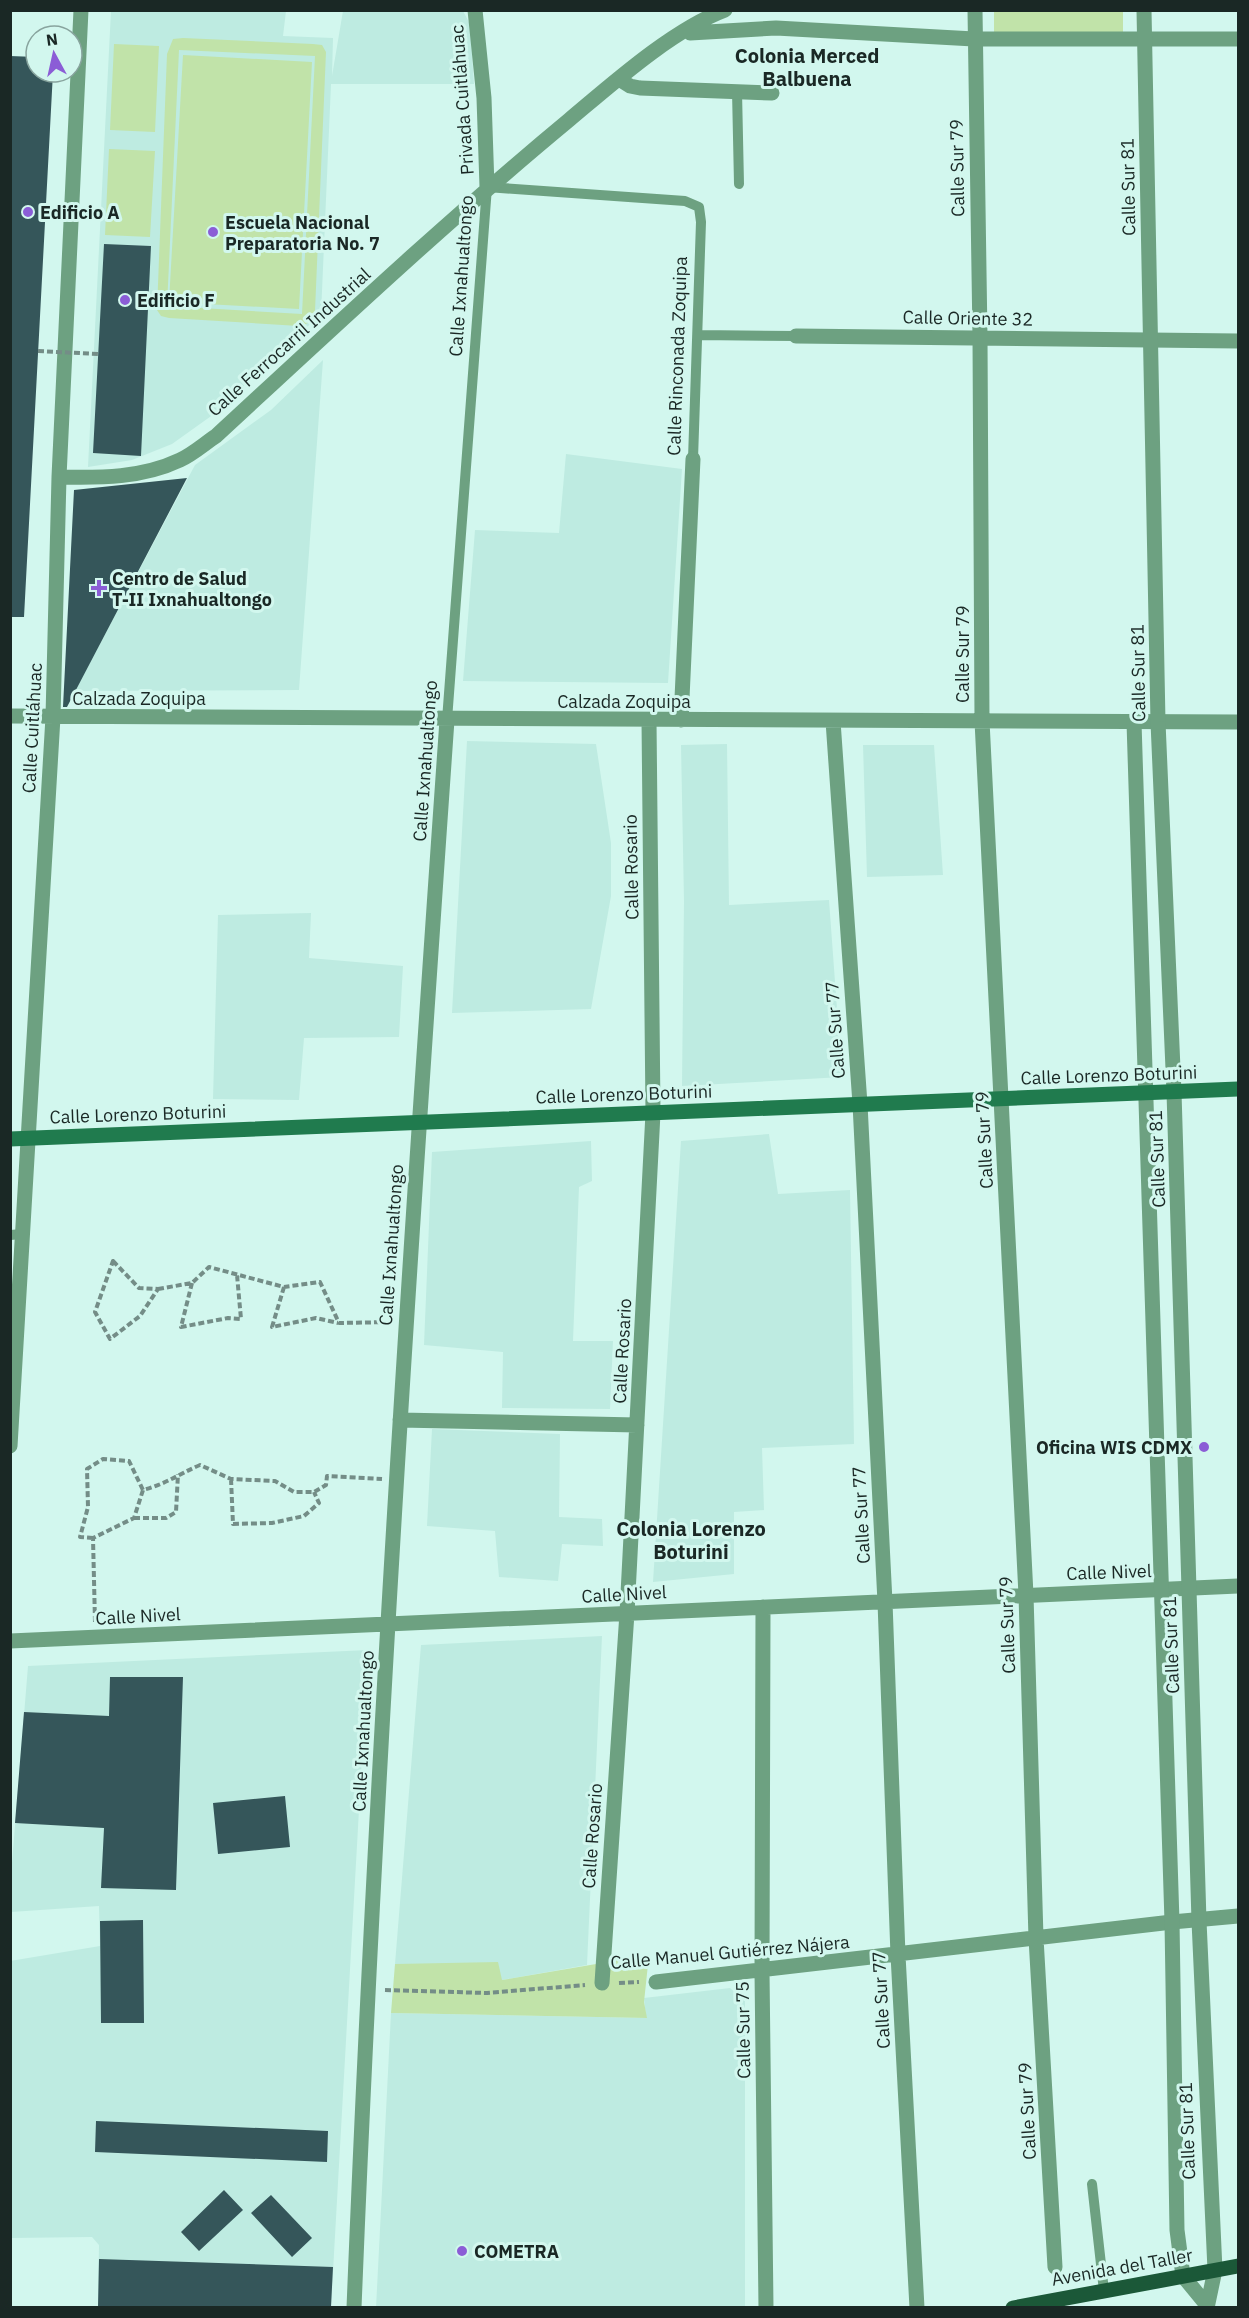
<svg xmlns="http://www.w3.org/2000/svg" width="1249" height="2318" font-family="'IBM Plex Sans',sans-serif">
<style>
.built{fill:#beebe1}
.green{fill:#c1e3a9;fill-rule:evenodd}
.building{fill:#35565a}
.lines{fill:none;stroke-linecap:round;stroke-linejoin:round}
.path{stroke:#748d87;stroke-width:4;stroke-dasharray:6 3;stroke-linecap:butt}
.service{stroke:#6da181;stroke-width:10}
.minor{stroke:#6da181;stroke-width:15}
.tertiary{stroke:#6da181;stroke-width:15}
.secondary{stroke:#207b4e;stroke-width:15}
.primary{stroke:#1b5838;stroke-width:15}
.path-bridge{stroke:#748d87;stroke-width:4;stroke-dasharray:6 3;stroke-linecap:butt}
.poi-dot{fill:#8b5dd6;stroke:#d2f7ee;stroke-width:2}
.labels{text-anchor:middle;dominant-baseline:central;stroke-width:6;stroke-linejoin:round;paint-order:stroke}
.street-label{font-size:18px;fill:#1a2825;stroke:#d2f7ee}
.poi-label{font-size:18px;font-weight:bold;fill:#1a2825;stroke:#d2f7ee;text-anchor:start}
.neighbourhood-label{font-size:20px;font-weight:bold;fill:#1a2825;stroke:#d2f7ee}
</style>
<rect width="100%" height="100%" fill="#d2f7ee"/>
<path class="built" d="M111 11H286L283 36 333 38 332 76 343 11H463L470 24 474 84H331L321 314 214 414 172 444 132 460 88 467Z
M323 360 299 690 75 691 195 465 271 410Z
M566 454 682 469 668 683 463 681 475 530 559 533Z
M467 741 596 744 611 843V896L591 1009 452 1013Z
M727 744 729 905 829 900 842 1077 682 1086 684 901 681 745Z
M863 745H934L943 875 867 877Z
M311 913 309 958 403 966 399 1037 304 1038 299 1100 213 1099 218 915Z
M769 1134 778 1194 850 1190 854 1444 762 1448 764 1510 734 1512V1574L653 1582 681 1141Z
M591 1141 592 1181 579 1187 573 1341H613L610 1409 502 1408 503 1352 424 1345 432 1152Z
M432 1429 560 1434 559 1517 602 1519 603 1546 562 1544 558 1581 499 1577 495 1531 427 1526Z
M602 1636 587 1965 502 1980 395 1964 421 1645Z
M368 1650 331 2307H98L99 2245 92 2237 11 2238 10 1961 100 1946 99 1906 11 1912V1875L28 1666Z
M730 1988 745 2001V2307L376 2308 391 2013 646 2018 644 1998Z"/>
<path class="green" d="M994 11H1123V32L994 33Z
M183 38 313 44 322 45 326 52 315 311C312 321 309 324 299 326L169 318 161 316 157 310 167 54 173 39ZM179 50 315 56 302 314 167 306Z
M114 44 159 46 155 132 110 130Z
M183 55 312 62 299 309 169 302Z
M109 149 155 151 150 237 105 235Z
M649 1955 644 2002 647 2018 391 2013 395 1964 498 1962 502 1980Z"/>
<path class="building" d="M10 56 36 57V72H53L24 617H10Z
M104 244 151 246 141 456 93 453Z
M187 478 67 707H63L74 490Z
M110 1677H183L176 1890 101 1888 104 1828 15 1823 24 1712 109 1716Z
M285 1796 290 1847 218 1854 213 1803Z
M143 1920 144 2023H101L100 1921Z
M96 2121 328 2131 327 2162 95 2152Z
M224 2190 243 2210 199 2251 181 2232Z
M271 2195 312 2238 292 2257 251 2213Z
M99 2259 333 2267 331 2307H98Z"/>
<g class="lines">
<path class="path" d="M113 1261 139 1288 158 1289 140 1316 110 1339 95 1312Z
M192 1283 181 1327 228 1318 241 1319 237 1275
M284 1287 272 1327 316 1318 338 1323
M158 1289 192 1283 209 1267 284 1287 320 1282 339 1323 391 1322
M231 1479 233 1524 272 1523 304 1516 319 1503 314 1492
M134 1518H166L176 1512 178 1474
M93 1538 80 1537 88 1507 87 1469 103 1459 129 1461 143 1490
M95 1622 93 1538 134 1518 143 1490C166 1484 179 1474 200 1465L231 1479 275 1481 294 1492H314L326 1485 327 1476 382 1479
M619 1983 639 1982
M385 1990 487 1993 585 1985"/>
<path class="service" d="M737 91 739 184
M698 335 796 336
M447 720 487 187 685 201 699 207 701 222 693 459
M10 1235 23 1234
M1092 2184 1104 2291"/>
<path class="minor" d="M475 10 484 98 487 187
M975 10 980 337 982 721 1026 1595 1036 1938 1055 2267
M690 33 776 28 974 39H1238
M619 79 630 86 640 88 772 93
M796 336 1238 341
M59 477C101 478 142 478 180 460 193 454 204 444 216 436 332 329 447 221 569 120 612 84 672 30 725 10
M10 716 1238 722
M681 720 693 459
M833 721 860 1104 885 1602 898 1955 917 2308
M400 1420 637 1425
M10 1446 53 717 59 477 81 10
M763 1607 762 1971 766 2308
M10 1641 1238 1586
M656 1982 1172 1922 1238 1916
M602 1983 627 1613 653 1113 649 720
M1183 2276 1206 2304
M354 2308C375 1778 410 1249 447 720
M1207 2308 1215 2270"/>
<path class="tertiary" d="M1144 10 1158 722 1174 1092 1199 1921 1215 2270
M1134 722 1172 1922 1177 2230 1183 2276"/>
<path class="secondary" d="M10 1139 1238 1089"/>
<path class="primary" d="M1013 2308 1238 2266"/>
<path class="path-bridge" d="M38 351 98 354"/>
</g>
<g class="poi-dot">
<circle cx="28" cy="212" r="6"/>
<circle cx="213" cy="232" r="6"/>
<circle cx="125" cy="300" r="6"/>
<path d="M96 579h6v6h6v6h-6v6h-6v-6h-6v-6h6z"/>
<circle cx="1204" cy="1447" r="6"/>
<circle cx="462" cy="2251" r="6"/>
</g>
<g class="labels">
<g class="street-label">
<text transform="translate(462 100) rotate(-94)">Privada Cuitláhuac</text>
<text transform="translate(957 168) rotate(-91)">Calle Sur 79</text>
<text transform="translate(1128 187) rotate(-91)">Calle Sur 81</text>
<text transform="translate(461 276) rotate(-86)">Calle Ixnahualtongo</text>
<text transform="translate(968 318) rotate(1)">Calle Oriente 32</text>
<text transform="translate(289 342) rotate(-42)">Calle Ferrocarril Industrial</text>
<text transform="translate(677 356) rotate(-88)">Calle Rinconada Zoquipa</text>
<text transform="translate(962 654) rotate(-90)">Calle Sur 79</text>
<text transform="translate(1138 673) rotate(-91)">Calle Sur 81</text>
<text x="139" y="698">Calzada Zoquipa</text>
<text x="624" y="701">Calzada Zoquipa</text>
<text transform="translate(32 728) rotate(-87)">Calle Cuitláhuac</text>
<text transform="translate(425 761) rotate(-86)">Calle Ixnahualtongo</text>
<text transform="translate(631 867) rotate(-91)">Calle Rosario</text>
<text transform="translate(835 1030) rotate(-94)">Calle Sur 77</text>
<text transform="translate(1109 1075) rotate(-2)">Calle Lorenzo Boturini</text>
<text transform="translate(624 1094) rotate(-2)">Calle Lorenzo Boturini</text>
<text transform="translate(138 1114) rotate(-2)">Calle Lorenzo Boturini</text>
<text transform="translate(984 1140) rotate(-93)">Calle Sur 79</text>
<text transform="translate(1157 1159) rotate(-92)">Calle Sur 81</text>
<text transform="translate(391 1245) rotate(-86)">Calle Ixnahualtongo</text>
<text transform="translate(622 1351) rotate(-87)">Calle Rosario</text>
<text transform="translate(861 1515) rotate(-93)">Calle Sur 77</text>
<text transform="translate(1109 1572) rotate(-2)">Calle Nivel</text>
<text transform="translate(624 1594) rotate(-3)">Calle Nivel</text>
<text transform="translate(138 1616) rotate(-3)">Calle Nivel</text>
<text transform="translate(1007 1625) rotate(-92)">Calle Sur 79</text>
<text transform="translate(1171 1645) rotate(-92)">Calle Sur 81</text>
<text transform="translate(363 1731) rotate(-87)">Calle Ixnahualtongo</text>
<text transform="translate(592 1836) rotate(-86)">Calle Rosario</text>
<text transform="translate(730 1952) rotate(-5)">Calle Manuel Gutiérrez Nájera</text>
<text transform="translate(881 2000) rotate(-93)">Calle Sur 77</text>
<text transform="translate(743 2030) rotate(-91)">Calle Sur 75</text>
<text transform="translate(1027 2111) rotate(-93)">Calle Sur 79</text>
<text transform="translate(1187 2131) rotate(-92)">Calle Sur 81</text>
<text transform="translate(1122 2267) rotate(-10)">Avenida del Taller</text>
</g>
<g class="poi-label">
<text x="40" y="212">Edificio A</text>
<text x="225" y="222">Escuela Nacional<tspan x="225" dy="21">Preparatoria No. 7</tspan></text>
<text x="137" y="300">Edificio F</text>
<text x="112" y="578">Centro de Salud<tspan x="112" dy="21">T-II Ixnahualtongo</tspan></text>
<text x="1192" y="1447" text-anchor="end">Oficina WIS CDMX</text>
<text x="474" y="2251">COMETRA</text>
</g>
<g class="neighbourhood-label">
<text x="807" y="55">Colonia Merced<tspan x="807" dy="23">Balbuena</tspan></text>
<text x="691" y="1528">Colonia Lorenzo<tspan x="691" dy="23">Boturini</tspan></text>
</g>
</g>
<rect width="1249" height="2318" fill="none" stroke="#1a2825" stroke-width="24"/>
<g transform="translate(54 54) rotate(352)"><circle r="28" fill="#d2f7ee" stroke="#88a49e" stroke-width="1.5"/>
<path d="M0-4.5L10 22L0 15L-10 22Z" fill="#8b5dd6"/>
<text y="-9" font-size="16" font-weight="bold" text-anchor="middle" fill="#1a2825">N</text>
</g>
</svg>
